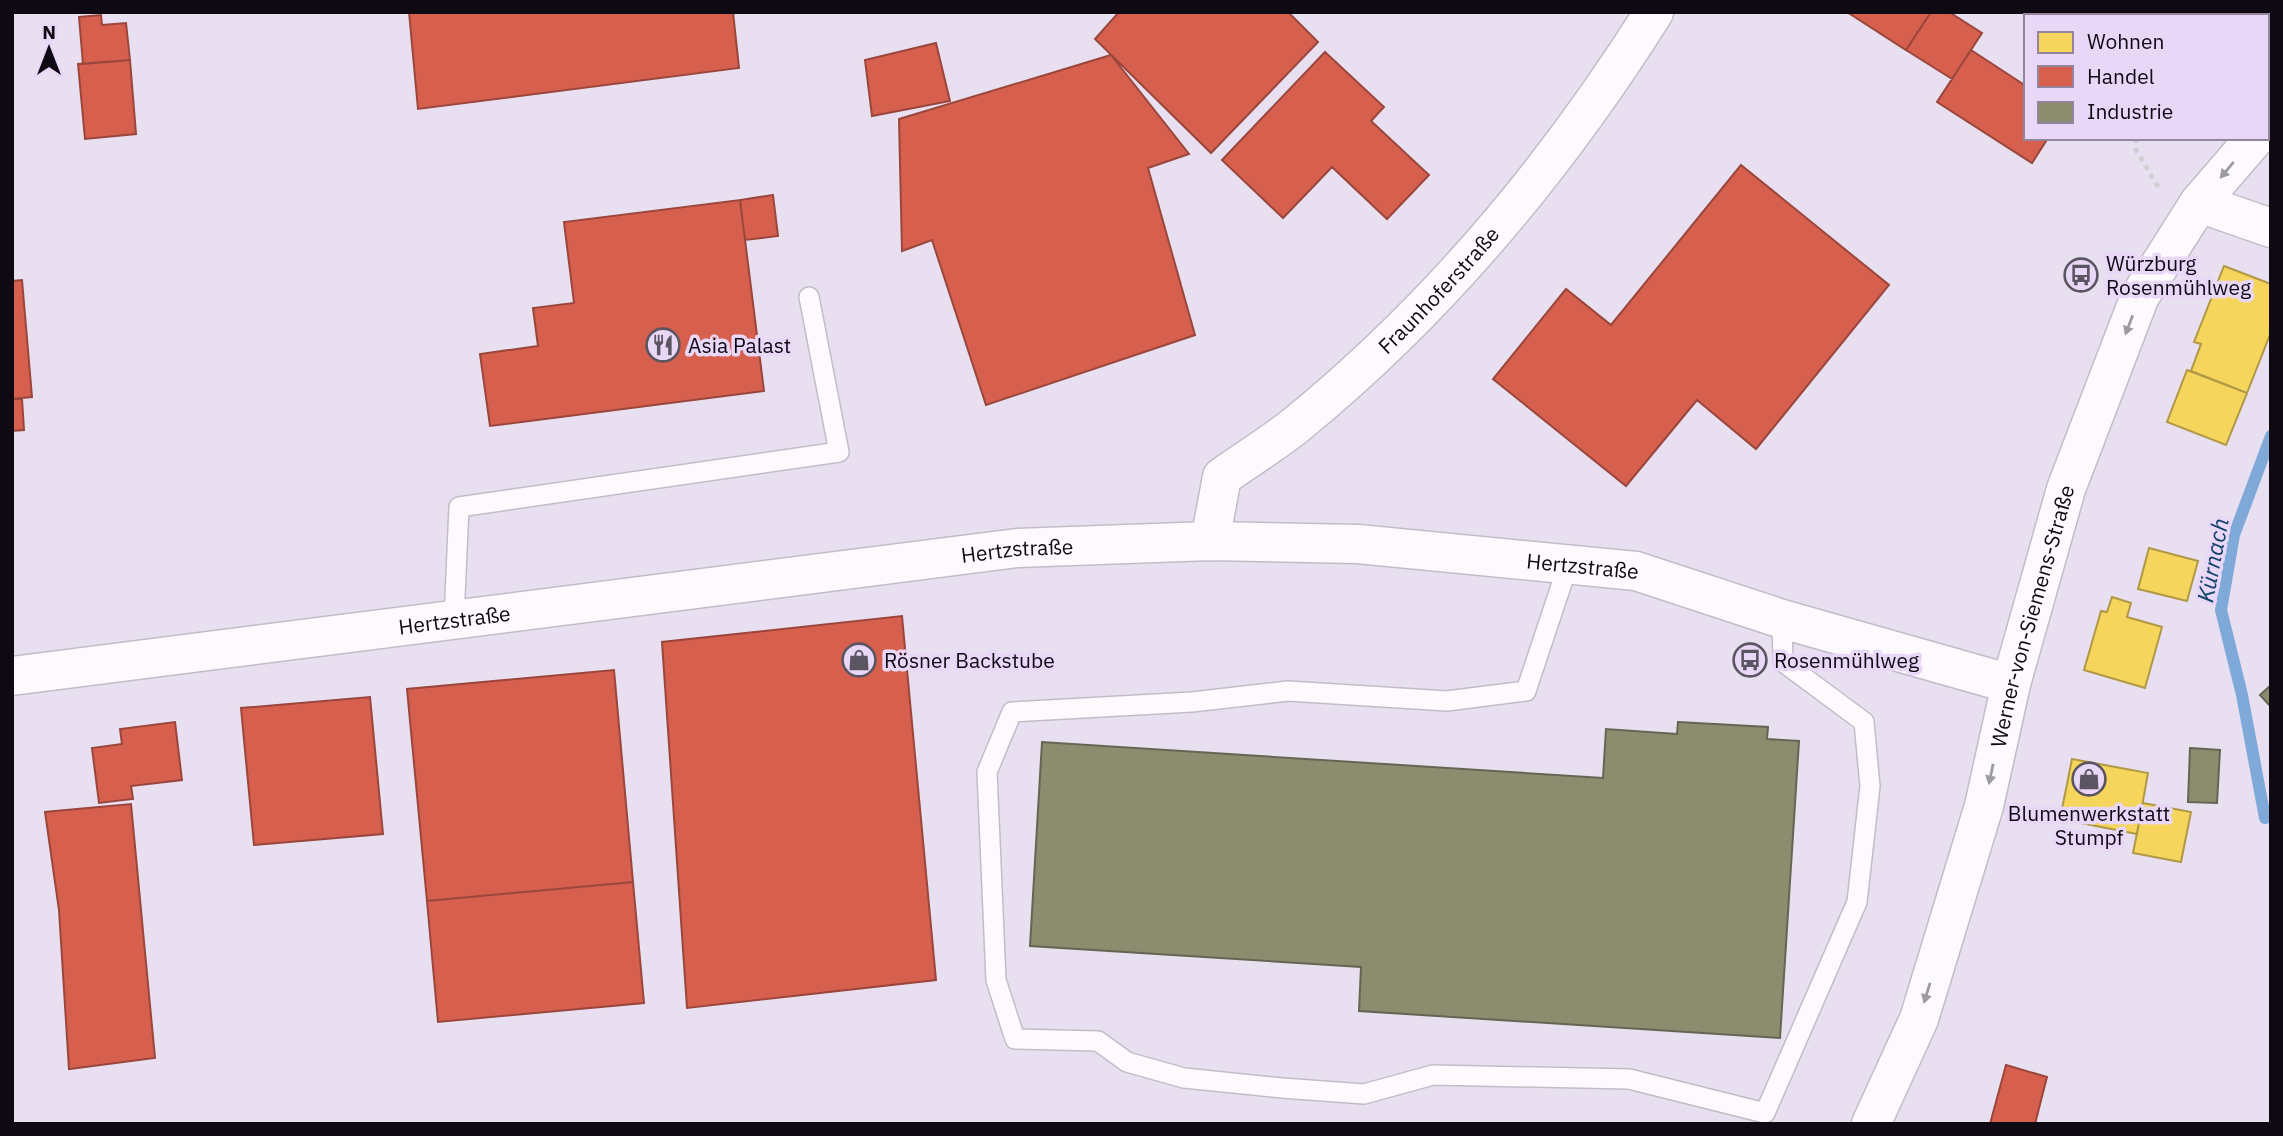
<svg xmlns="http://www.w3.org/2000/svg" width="2283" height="1136" font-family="'IBM Plex Sans',sans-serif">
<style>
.homes{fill:#f6d55c;stroke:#b19846;stroke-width:2}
.shops{fill:#d6604d;stroke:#9a463c;stroke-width:2}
.industry{fill:#8c8c6e;stroke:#666553;stroke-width:2}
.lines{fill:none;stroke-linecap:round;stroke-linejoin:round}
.stream{stroke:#7ea9d8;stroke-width:12}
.lane-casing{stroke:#c3bcc8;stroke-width:22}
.street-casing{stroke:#c3bcc8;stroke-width:41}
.secondary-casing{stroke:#c3bcc8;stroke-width:41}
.path{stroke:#d1ced3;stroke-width:4.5;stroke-dasharray:5 5;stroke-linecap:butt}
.lane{stroke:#fcfafd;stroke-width:19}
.street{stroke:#fcfafd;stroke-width:38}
.secondary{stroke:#fcfafd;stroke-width:38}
.oneway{fill:#9d9aa0}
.labels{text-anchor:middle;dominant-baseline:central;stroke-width:7;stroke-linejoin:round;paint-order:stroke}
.poi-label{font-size:21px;fill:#0f0914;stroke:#e9d7f8;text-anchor:start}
.street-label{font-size:21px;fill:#0f0914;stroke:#e9d7f8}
.water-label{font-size:23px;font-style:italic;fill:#124269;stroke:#e9d7f8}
</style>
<rect width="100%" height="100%" fill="#e8dff0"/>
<path class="homes" d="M2224 266 2271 284V332L2247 393 2191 371 2201 344 2194 342Z
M2187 370 2247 393 2226 445 2167 422Z
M2149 548 2198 561 2187 601 2138 589Z
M2112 597 2131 603 2127 617 2162 627 2145 688 2084 670 2101 611 2107 612Z
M2072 759 2148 773 2137 834 2060 819Z
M2143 803 2191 812 2181 862 2133 853Z"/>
<path class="shops" d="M409 12H733L739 68 418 109Z
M1119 12H1288L1318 42 1211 153 1095 39Z
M1847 12H1931L1906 50Z
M1931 12H1949L1982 33 1952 79 1906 50Z
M2077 12H2130L2128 16H2075Z
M101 15 102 25 126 23 130 60 83 64 79 17Z
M936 43 950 101 872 116 865 60Z
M1971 50 2026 86V138H2048L2032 163 1937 102Z
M1325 52 1384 107 1371 121 1429 175 1387 219 1332 167 1283 218 1222 160Z
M1111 55 1189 154 1148 168 1195 335 986 405 932 240 902 251 899 119Z
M130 60 136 134 85 139 78 64Z
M1741 165 1889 285 1756 449 1697 400 1626 486 1493 379 1566 289 1611 325Z
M773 195 778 236 745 240 740 200Z
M740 200 764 391 490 426 480 354 538 346 533 308 574 303 564 222Z
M22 280 32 397 12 399V281Z
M12 399H22L24 430 12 431Z
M902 616 936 980 687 1008 662 642Z
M614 670 633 882 427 901 407 689Z
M370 697 383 834 254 845 241 708Z
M175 722 182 780 131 786 133 799 99 803 92 748 122 744 120 729Z
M131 804 155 1058 69 1069 59 910 45 812Z
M633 882 644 1003 438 1022 427 901Z
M2006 1065 2047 1077 2035 1124H1990Z"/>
<path class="industry" d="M2271 685V707L2260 695Z
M1678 722 1768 727 1767 739 1799 741 1780 1038 1359 1011 1361 967 1030 946 1042 742 1603 778 1606 729 1677 734Z
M2190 748 2220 750 2217 803 2188 802Z"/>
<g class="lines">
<path class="stream" d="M2265 818 2242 695 2221 610 2234 535 2271 436"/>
<defs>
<path id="lane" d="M1568 565 1526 691 1447 701 1288 691 1192 702 1012 712 987 772 996 980 1015 1039 1098 1041 1127 1062 1184 1078 1282 1088 1364 1094 1433 1075 1629 1079 1765 1113 1857 902 1870 786 1864 722 1783 662 1782 619
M454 619 459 507 839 452 809 297"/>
<g id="street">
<path d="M2199 203 2271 228"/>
<path id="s1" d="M1210 541 1222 477C1246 460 1272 444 1296 425 1437 310 1557 166 1654 12"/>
</g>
<g id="secondary">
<path id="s2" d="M12 676 1017 548 1210 541 1358 544 1636 571 1782 619 2011 684"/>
<path id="s3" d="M1871 1124 1919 1019 1984 806 2011 684 2066 489 2140 296 2199 203 2255 138"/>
</g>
</defs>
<use href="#lane" class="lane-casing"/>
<use href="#street" class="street-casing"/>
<use href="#secondary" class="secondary-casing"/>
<path class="path" d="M2136 138V150L2160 190"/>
<use href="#lane" class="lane"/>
<use href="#street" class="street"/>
<use href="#secondary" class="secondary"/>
</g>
<defs><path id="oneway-solid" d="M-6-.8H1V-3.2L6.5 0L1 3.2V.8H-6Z" transform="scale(1.75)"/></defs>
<g class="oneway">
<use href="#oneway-solid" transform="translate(2227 170) rotate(130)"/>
<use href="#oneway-solid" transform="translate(2129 325) rotate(111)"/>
<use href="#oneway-solid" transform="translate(1991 774) rotate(102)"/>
<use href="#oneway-solid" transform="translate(1927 993) rotate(107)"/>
</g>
<defs>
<symbol id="bus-ring" viewBox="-11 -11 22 22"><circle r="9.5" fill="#e9d7f8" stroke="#5b5461" stroke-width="1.5"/><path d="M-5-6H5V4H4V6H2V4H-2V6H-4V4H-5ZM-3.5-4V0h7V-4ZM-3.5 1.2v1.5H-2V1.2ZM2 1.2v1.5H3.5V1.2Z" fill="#5b5461"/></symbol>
<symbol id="restaurant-ring" viewBox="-11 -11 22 22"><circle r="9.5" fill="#e9d7f8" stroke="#5b5461" stroke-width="1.5"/><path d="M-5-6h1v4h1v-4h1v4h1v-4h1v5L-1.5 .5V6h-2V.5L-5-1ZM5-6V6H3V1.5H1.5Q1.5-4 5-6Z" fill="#5b5461"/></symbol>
<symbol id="shop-ring" viewBox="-11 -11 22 22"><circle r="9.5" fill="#e9d7f8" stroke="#5b5461" stroke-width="1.5"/><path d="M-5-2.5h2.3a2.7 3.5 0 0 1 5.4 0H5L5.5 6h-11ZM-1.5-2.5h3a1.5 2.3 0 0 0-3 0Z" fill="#5b5461"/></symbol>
</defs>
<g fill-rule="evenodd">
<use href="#bus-ring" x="2062" y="256" width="38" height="38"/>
<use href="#restaurant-ring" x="644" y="326" width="38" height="38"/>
<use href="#shop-ring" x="840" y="641" width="38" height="38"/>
<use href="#bus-ring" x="1731" y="641" width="38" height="38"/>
<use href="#shop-ring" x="2070" y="760" width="38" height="38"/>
</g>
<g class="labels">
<g class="poi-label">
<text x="2106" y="263">Würzburg<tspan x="2106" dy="24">Rosenmühlweg</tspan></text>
<text x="688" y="345">Asia Palast</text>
<text x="884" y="660">Rösner Backstube</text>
<text x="1774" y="660">Rosenmühlweg</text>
<text x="2089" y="813" text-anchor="middle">Blumenwerkstatt<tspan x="2089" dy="24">Stumpf</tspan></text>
</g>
<g class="street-label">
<text stroke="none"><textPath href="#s1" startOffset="352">Fraunhoferstraße</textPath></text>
<text stroke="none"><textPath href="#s2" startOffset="1013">Hertzstraße</textPath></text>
<text stroke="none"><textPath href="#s2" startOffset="1580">Hertzstraße</textPath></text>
<text stroke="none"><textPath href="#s3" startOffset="534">Werner-von-Siemens-Straße</textPath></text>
<text stroke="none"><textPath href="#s2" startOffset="446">Hertzstraße</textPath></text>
</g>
<g class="water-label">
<text transform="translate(2212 560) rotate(-79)">Kürnach</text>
</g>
</g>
<rect width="2283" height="1136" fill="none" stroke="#0f0914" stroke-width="28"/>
<rect x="2024" y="14" width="245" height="126" fill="#e9d7f8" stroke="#92859d" stroke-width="2"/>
<rect x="2038" y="32" width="35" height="21" fill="#f6d55c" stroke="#92859d" stroke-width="2"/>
<text x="2087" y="49" font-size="21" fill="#0f0914">Wohnen</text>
<rect x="2038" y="66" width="35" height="21" fill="#d6604d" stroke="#92859d" stroke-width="2"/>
<text x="2087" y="84" font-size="21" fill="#0f0914">Handel</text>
<rect x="2038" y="102" width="35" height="21" fill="#8c8c6e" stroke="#92859d" stroke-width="2"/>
<text x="2087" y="119" font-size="21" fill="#0f0914">Industrie</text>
<g transform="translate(49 49)" stroke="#e9d7f8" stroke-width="5" paint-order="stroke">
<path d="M0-5L12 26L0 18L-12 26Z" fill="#0f0914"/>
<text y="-10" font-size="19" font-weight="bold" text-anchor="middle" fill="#0f0914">N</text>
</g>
</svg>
